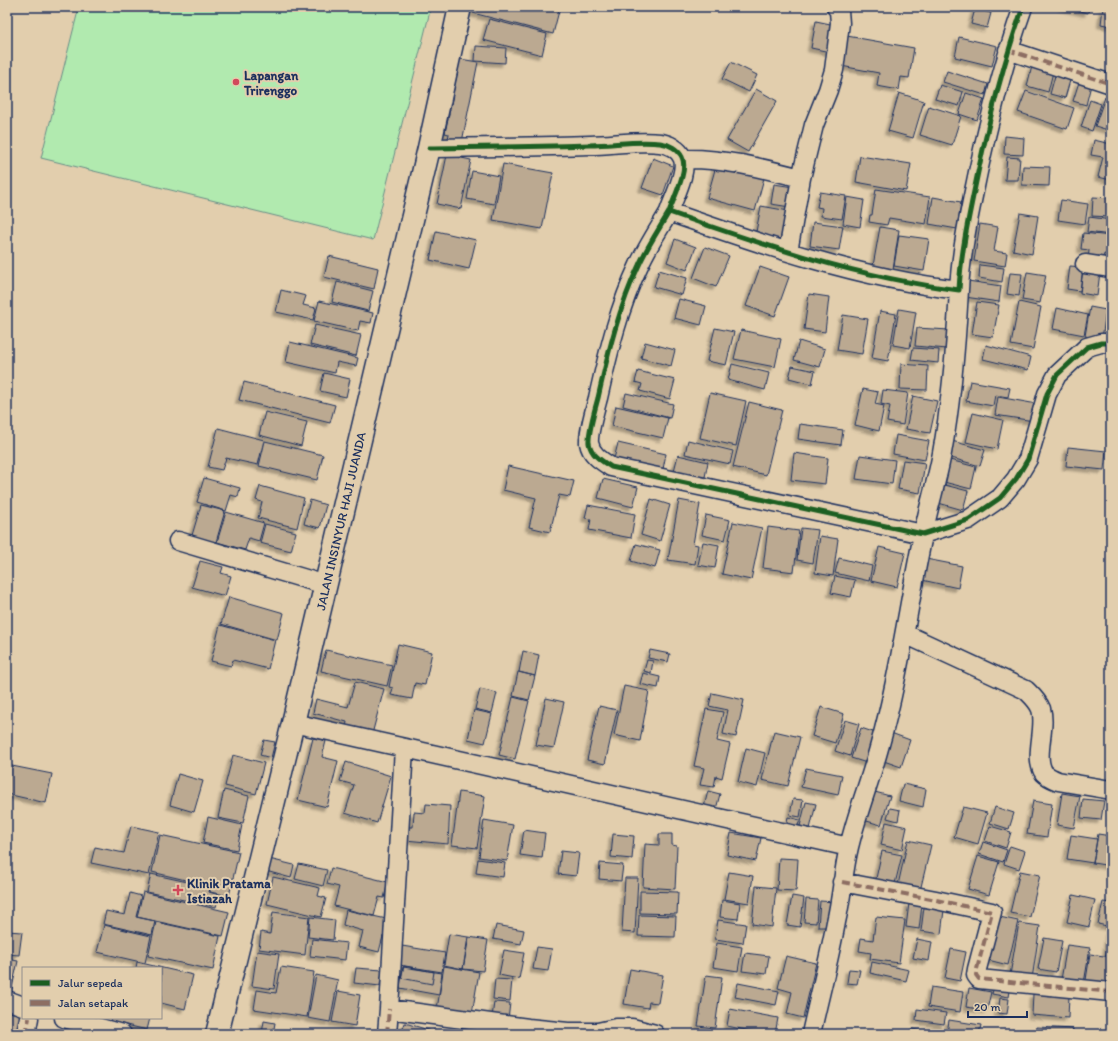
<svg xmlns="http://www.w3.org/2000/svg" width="1118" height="1041" font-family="Itim,sans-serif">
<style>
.green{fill:#b1eaaf;stroke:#668c86}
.building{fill:#bba991;stroke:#1b2f5e;filter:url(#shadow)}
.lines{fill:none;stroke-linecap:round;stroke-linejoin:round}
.minor-casing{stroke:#1b2f5e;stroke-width:21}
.secondary-casing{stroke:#1b2f5e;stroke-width:25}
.minor{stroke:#e2cead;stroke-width:18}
.secondary{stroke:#e2cead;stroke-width:22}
.quiet{stroke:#8d6e63;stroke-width:4;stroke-dasharray:8 4;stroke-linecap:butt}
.cycleway-casing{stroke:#e2cead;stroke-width:8}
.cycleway{stroke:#1b5e20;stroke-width:5}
.poi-dot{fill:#d1495b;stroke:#e2cead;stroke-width:1.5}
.labels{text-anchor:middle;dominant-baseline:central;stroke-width:4;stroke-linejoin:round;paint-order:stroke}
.poi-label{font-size:13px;font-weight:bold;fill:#1b2f5e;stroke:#e2cead;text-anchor:start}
.street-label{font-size:13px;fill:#1b2f5e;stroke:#e2cead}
</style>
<defs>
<filter id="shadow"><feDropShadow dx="-3.5" dy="3.5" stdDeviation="1" flood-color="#0004"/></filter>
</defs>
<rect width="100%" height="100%" fill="#e2cead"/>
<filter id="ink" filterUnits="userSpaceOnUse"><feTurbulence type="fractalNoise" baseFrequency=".025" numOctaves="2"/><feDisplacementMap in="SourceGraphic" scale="8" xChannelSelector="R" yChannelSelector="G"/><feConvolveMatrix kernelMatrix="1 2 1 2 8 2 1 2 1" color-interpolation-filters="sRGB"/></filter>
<g filter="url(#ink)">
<path class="green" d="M79 7H431L373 240 41 158Z"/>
<path class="building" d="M475 7H560L553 34 473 13Z
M1062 7H1089L1088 13Z
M1103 8 1111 9V26L1101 24Z
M975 9 991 13 987 28 971 24Z
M489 19 547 34 542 55 483 40Z
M816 21 835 25 830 52 811 48Z
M847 36 914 48 909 78 901 77 899 90 877 86 879 73 841 66Z
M959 37 997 46 992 66 955 57Z
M476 46 506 48 505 63 475 61Z
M460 59 478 62 462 142 448 139 449 134 445 133Z
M731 62 757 75 749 92 722 79Z
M1032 66 1053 72 1048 92 1027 86Z
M947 71 988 84 985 95 943 82Z
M1056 72 1071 77 1065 98 1050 94Z
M1079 82 1091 85 1086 105 1073 101Z
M940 85 963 92 959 106 935 99Z
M756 89 777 101 748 152 727 140Z
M1026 91 1074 108 1067 129 1018 112Z
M899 93 924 101 913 138 888 131Z
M966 93 984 99 977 120 959 114Z
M1105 97 1111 99V121L1108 130 1095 126Z
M1090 100 1101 104 1092 131 1081 127Z
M929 106 961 116 952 145 920 135Z
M1005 136 1024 138 1023 155 1004 154Z
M1094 140 1111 144V180L1098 177 1103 157 1091 155Z
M447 155 471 160 461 209 437 204Z
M860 156 911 164 906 191 856 182Z
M1007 157 1020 158 1018 180H1005Z
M653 158 673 166 663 195 642 188Z
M503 164 553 173 542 229 493 220Z
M716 166 764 178 755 211 707 198Z
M1023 166 1050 167 1049 186 1022 185Z
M472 171 499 176 494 204 467 199Z
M774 184 793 187 790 207 771 204Z
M876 189 930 197 926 224 889 218 887 225 869 222 870 215H872Z
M820 192 846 196 842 219 821 216 822 208 817 207Z
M847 197 864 200 860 227 843 224Z
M933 197 961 202 957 229 929 224Z
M1093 197 1111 198 1109 217 1092 216Z
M1061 200 1088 204 1085 224 1058 220Z
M761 206 789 211 784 242 755 237Z
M1020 213 1038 216 1032 254 1013 250Z
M1089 217 1111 220V235L1087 232Z
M813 222 843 226 839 250 810 246Z
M980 224 998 227 994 251 1007 253 1005 266 974 261Z
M880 227 899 230 893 269 873 266Z
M436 231 476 240 469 269 430 260Z
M1083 233 1111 236V255L1104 254 1102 264 1088 262 1089 250 1081 249Z
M899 235 929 239 924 271 894 266Z
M675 239 696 247 687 270 667 262Z
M705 247 729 256 716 287 693 278Z
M329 256 378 268 374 289 324 277Z
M980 265 1004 268 1002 282 979 278Z
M1070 266 1083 267 1080 291 1067 289Z
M760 267 789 277 775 316 746 306Z
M659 270 687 278 682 295 654 287Z
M1083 270 1100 272 1097 296 1080 293Z
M1027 272 1046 275 1040 303 1022 300Z
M1010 273 1022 274 1019 296 1007 294Z
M968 281 1001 286 999 302 965 297Z
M337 282 373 291 368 311 332 302Z
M281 290 306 296 303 305 316 308 313 320 276 312Z
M809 294 829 297 825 332 804 329Z
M679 299 706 306 701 325 674 318Z
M319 301 373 313 371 323 360 321 358 331 314 321Z
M977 302 999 305 993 337 972 334Z
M1019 302 1041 307 1033 349 1011 345Z
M1090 307 1106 310 1102 339 1085 336Z
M1057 308 1088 315 1084 335 1053 329Z
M899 309 916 312 910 348 893 345Z
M1110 309H1111V336L1106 335Z
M880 311 896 314 888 361 872 358Z
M843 315 868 319 862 354 837 350Z
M315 325 361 335 356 356 310 345Z
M715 328 734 332 726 365 707 361Z
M917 328 949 330 947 349 915 346Z
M741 330 781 339 775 367 734 359Z
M799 341 825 349 820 367 794 360Z
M290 342 358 358 356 366 337 362 335 373 286 362Z
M645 342 675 350 671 366 641 358Z
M986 345 1031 357 1028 370 983 359Z
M913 348 939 350 938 363 911 360Z
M732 364 769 373 765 390 728 380Z
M901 364 928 366 927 390 900 389Z
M792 366 815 371 812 384 789 378Z
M638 371 675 380 670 399 640 391 642 384 635 382Z
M324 373 350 379 346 397 320 391Z
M970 381 1010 388 1008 397 995 395 993 406 966 401Z
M244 382 335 405 330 423 239 400Z
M863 389 878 392 875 404 884 406 879 431 855 425Z
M883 390 908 393 903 425 887 422 890 406 881 404Z
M626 393 673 404 670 418 623 406Z
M710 393 746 401 736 446 700 438Z
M913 396 937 401 930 433 906 429Z
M998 397 1037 404 1034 421 995 415Z
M749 402 782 410 766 475 733 467Z
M616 406 668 418 663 438 612 426Z
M265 412 307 422 301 446 259 435Z
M973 413 1003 420 997 449 966 442Z
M800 424 843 430 841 445 798 439Z
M218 428 264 440 258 465 226 458 222 470 208 467Z
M896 435 929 441 925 460 893 454Z
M688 440 733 451 730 464 685 454Z
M265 441 323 455 317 480 259 466Z
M952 441 985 450 980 466 948 457Z
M618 443 666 454 662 474 613 463Z
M1068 447 1106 451 1104 470 1066 466Z
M794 453 828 458 825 484 791 480Z
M678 455 708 462 704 482 673 475Z
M860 455 895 460 892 484 856 479Z
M946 459 976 467 971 489 940 481Z
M903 460 925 463 920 493 898 489Z
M508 466 574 481 570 497 559 495 550 532 529 527 536 498 503 490Z
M204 478 240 488 238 497 231 495 226 511 197 502Z
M603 479 638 487 633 507 598 498Z
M941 484 968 491 963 510 935 502Z
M260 486 304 498 297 528 258 518 262 502 256 500Z
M651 499 670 505 660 541 641 535Z
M310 500 326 505 320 528 304 524Z
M679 500 700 504 693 544 698 545 695 564 668 560Z
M201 505 225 511 214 549 190 542Z
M588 505 635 514 631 538 589 530 591 519 585 518Z
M226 512 264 523 259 541 249 538 245 550 217 542Z
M706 515 730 520 725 540 702 535Z
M733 522 762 528 751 580 722 574Z
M265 524 296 532 291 551 260 543Z
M768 527 799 531 794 572 763 568Z
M801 528 818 530 813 563 797 560Z
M820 536 838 539 833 576 815 573Z
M703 542 719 545 715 568 698 565Z
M636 544 660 550 655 568 631 561Z
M879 547 905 553 897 587 871 581Z
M839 558 872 566 869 581 835 573Z
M926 559 962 566 958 588 922 580Z
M200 561 223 567 221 573 231 576 225 596 192 587Z
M835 576 855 580 851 597 831 593Z
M229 597 284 613 277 640 221 624Z
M220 625 275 640 268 669 233 660 231 666 211 661Z
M398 644 432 652 425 685 415 683 412 699 391 695 393 688 389 687Z
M326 650 392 665 387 686 321 671Z
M650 650 670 654 668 662 648 658Z
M523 651 539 655 535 676 519 672Z
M647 660 653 661 651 673 644 671Z
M518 672 535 676 529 700 513 696Z
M643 673 660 677 658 688 640 684Z
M355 682 384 689 371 738 345 732 347 722 313 713 316 699 348 707Z
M624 686 649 691 640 741 614 735Z
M480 689 497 693 492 713 475 709Z
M712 693 744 700 736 737 723 734 728 710 709 706Z
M513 697 529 701 515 759 499 755Z
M546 698 564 702 554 748 536 745Z
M599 706 617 710 605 764 587 760Z
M821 707 844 714 835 743 812 736Z
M706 709 723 712 717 741 730 744 722 778 716 776 714 787 700 785 704 768 694 766Z
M474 710 492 714 485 743 468 739Z
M845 720 859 724 850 756 835 751Z
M861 728 879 734 870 764 851 758Z
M774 731 800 737 788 786 762 780Z
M891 733 910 740 901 767 881 760Z
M313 738 326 741 322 757 338 761 327 807 298 800Z
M264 740 275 742 271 758 260 755Z
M746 748 765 753 757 787 738 782Z
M233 755 264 763 256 794 225 786Z
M346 762 391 776 377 823 345 813 354 785 340 781Z
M7 765 52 774 46 803 7 794Z
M806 768 842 775 838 795 801 787Z
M178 774 203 781 194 812 170 805Z
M903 784 926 789 923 807 899 801Z
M224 790 249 796 243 823 218 818Z
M708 791 720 794 715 813 703 811Z
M871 791 890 796 881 825 863 820Z
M459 792 485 796 477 848 452 845Z
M1062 793 1080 796 1074 828 1057 825Z
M793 799 803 800 800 817 790 815Z
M1083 799 1104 801 1101 820 1081 818Z
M1033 801 1052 804 1047 837 1027 834Z
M806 802 816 804 809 833 799 830Z
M426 804 450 806 448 844 405 840 406 827H413L414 812 425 813Z
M963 807 987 813 978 844 954 837Z
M995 807 1014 813 1009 829 990 823Z
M890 808 900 810 898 821 887 818Z
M208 817 242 825 237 850 203 843Z
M788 817 800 820 797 828 786 826Z
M484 820 513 825 507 861 479 857Z
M886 822 907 827 902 850 881 845Z
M131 826 159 832 149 875 91 863 95 847 124 853Z
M990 826 1011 832 1006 848 985 841Z
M524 830 545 833 542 858 520 855Z
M731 833 761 838 756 861 727 855Z
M613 834 634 836 632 859 611 857Z
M659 834H672V845L677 846 675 889 643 887 645 844 659 845Z
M1098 834 1111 836V866L1093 863Z
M160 835 239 852 229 896 210 892 211 886 152 872Z
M1071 835 1097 839 1093 863 1067 859Z
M908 840 931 845 920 891 898 885Z
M983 842 1007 850 1003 862 979 854Z
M1010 846 1025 851 1019 869 1004 864Z
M561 851 579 853 576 876 558 874Z
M882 851 902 855 894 888 875 883Z
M978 856 999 862 989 895 968 889Z
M779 858 798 859 796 891 777 890Z
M269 859 294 865 291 878 266 871Z
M478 859 505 863 503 877 476 873Z
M600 863 623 865 621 881 599 879Z
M299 864 327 870 323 886 295 879Z
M331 868 388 882 384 898 379 897 374 916 334 906 339 887 327 884Z
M1020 871 1040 875 1030 917 1010 913Z
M729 872 753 876 749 903 724 899Z
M151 874 210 887 209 892 219 895 216 907 147 892Z
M273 877 320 888 318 896 326 898 321 917 267 904Z
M625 878H638L635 933 622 932Z
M756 886 776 888 772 927 752 924Z
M640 891 678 892 677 914 640 913Z
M143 892 229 912 223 936 137 917Z
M130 893 141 896 136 917 155 921 152 935 103 924 106 911 125 915Z
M1073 895 1095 900 1089 927 1067 922Z
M792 896 804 898 800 927 787 925Z
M806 899 818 900 816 923 804 922Z
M722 900 740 903 738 919 720 917Z
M820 901 835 902 834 927H818Z
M1103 902 1111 903V927L1098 924Z
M909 903 922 905 919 929 906 927Z
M924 907 944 910 941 934 921 931Z
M346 910 391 920 387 937 383 936 379 952 359 947 363 931 343 925Z
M273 912 309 917 305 955 259 949 261 932 270 934Z
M639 915 676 916 675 937 638 936Z
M995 916 1018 921 1008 965 984 959Z
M310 917 335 920 333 940 308 937Z
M876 917 905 920 899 963 870 959 871 953 859 951 861 938 873 940Z
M718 920 746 924 743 943 715 939Z
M156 922 220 936 213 970 148 956Z
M1019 923 1040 926 1032 979 1010 975Z
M104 925 151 936 145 963 97 952Z
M496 925 524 930 521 944 493 939Z
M7 931 22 932 19 955 7 954Z
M1109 931 1111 932V956H1106Z
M449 934 468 937 463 969 444 965Z
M469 937 488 940 483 971 463 969Z
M1044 938 1062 941 1056 972 1038 969Z
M312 939 347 943 345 960 310 956Z
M917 939 932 942 929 961 913 958Z
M717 943 742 947 738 971 713 967Z
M1067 945 1090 948 1084 983 1061 980Z
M402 946 445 953 442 972 399 965Z
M537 947 552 949 548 971 533 969Z
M951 949 966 952 960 981 945 978Z
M504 950 524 953 519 979 499 975Z
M257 951 279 954 274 989 252 986Z
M745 953 769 956 766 974 742 971Z
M1090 954 1111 957 1108 983 1086 980Z
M786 956 816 963 803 1018 787 1014 792 992 778 988Z
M7 959 18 961 10 997 7 996Z
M137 962 193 975 185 1009 161 1003V968H136Z
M872 962 909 970 906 981 870 973Z
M404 966 434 972 432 984 401 978Z
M444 966 479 972 472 1014 437 1009Z
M281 967 314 972 307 1017 254 1009 257 990 276 993Z
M403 967 442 973 439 995 400 988Z
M356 968 382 970 380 986 354 983Z
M630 969 663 975 658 1003 649 1002 648 1008 624 1004Z
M849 969 860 970 857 984 847 983Z
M316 975 338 980 330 1022 308 1018Z
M706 975 722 977 715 1028 698 1026Z
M495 979 512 980 510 1001 493 999Z
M995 982 1011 985 1009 997 992 994Z
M738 983 779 991 776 1005 735 997Z
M931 987 963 992 960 1012 928 1007Z
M969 988 991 992 987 1010 966 1007Z
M338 991 360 995 355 1026 332 1022Z
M1033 994 1069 996 1068 1018 1032 1015Z
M1000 998 1009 999 1007 1014 998 1013Z
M494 1002 510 1003 508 1020 492 1018Z
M730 1009 778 1018 775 1034H765L727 1026Z
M917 1009 946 1013 944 1024 916 1020Z
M7 1011 23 1016 22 1034H7Z
M111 1018H150L147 1030 110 1021Z
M949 1020 981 1025 979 1034H947Z
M264 1021 275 1023 273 1034H262Z
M405 1023 432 1031 431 1034H401Z
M1037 1027 1073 1029V1034H1036Z
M911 1029 941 1033 940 1034H910Z
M433 1030 455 1033V1034H432Z"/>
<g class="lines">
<defs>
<path id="minor" d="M1008 50 1111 84
M429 148C483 147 537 147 590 145 613 145 637 140 660 143 669 144 678 149 682 157 689 170 673 199 669 212 763 245 859 278 959 290 961 250 970 211 978 172 990 116 1004 61 1023 7
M683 159C723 158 762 168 801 178
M669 212C659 229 647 247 639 265 619 307 608 353 598 398 595 409 588 433 589 443 591 455 602 461 611 467L923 534 968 520 1000 498 1016 479 1028 459 1047 394 1057 375 1087 347 1101 343H1111
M788 252 801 178 814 125 828 90 834 70 840 23 839 11 836 7
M1085 264 1111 268
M178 541 326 585
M905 634 1026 690C1031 695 1038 701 1041 709 1047 728 1033 757 1044 773 1048 777 1053 779 1058 781L1111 790
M293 723 849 847
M404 748 389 1009 528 1028 568 1032H598L616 1028H632L655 1034
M842 882 936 900 992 912 977 969 976 975 979 979 1111 992
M7 1000 23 1006
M64 1018 122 1034
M26 1034 29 1018
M387 1034 389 1009
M811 1034C819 997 829 960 836 922 842 897 843 872 849 847 857 813 870 781 879 748 899 678 908 606 923 535 928 508 937 481 942 453 952 399 956 344 959 290"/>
<path id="secondary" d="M217 1034 293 723 429 148 460 7"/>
</defs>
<use href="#minor" class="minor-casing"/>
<use href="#secondary" class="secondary-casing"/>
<use href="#minor" class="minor"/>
<use href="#secondary" class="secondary"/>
<path class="quiet" d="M1008 50 1111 84
M842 882 936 900 992 912 977 969 976 975 979 979 1111 992
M26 1034 29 1018
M387 1034 389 1009"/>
<defs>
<path id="cycleway" d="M429 148C483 147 537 147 590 145 613 145 637 140 660 143 669 144 678 149 682 157 689 170 673 199 669 212 763 245 859 278 959 290 961 250 970 211 978 172 990 116 1004 61 1023 7
M669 212C659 229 647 247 639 265 619 307 608 353 598 398 595 409 588 433 589 443 591 455 602 461 611 467L923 534 968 520 1000 498 1016 479 1028 459 1047 394 1057 375 1087 347 1101 343H1111"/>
</defs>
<use href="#cycleway" class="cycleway-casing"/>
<use href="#cycleway" class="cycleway"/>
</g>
</g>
<g class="poi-dot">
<circle cx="236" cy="82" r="4"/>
<path d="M176 884h4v4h4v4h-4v4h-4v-4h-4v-4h4z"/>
</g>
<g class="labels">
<g class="poi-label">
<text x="244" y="75">Lapangan<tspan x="244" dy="15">Trirenggo</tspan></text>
<text x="187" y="883">Klinik Pratama<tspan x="187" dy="15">Istiazah</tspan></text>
</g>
<g class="street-label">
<text transform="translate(341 521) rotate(-77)">JALAN INSINYUR HAJI JUANDA</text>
</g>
</g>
<rect width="1118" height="1041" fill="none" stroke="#e2cead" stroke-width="24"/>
<rect x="12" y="12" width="1094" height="1017" fill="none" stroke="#1b2f5e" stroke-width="1.5" filter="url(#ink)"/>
<rect x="22" y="967" width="140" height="52" fill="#e2cead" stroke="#928e8d"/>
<rect x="30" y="980" width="20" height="6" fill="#1b5e20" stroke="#928e8d"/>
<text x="58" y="987" font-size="12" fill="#1b2f5e">Jalur sepeda</text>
<rect x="30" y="1000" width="20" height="6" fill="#8d6e63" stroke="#928e8d"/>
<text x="58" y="1007" font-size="12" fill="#1b2f5e">Jalan setapak</text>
<path d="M968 1011v6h59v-6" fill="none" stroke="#1b2f5e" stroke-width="2"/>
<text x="974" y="1011" font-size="12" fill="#1b2f5e" stroke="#e2cead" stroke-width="3" paint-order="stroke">20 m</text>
</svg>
